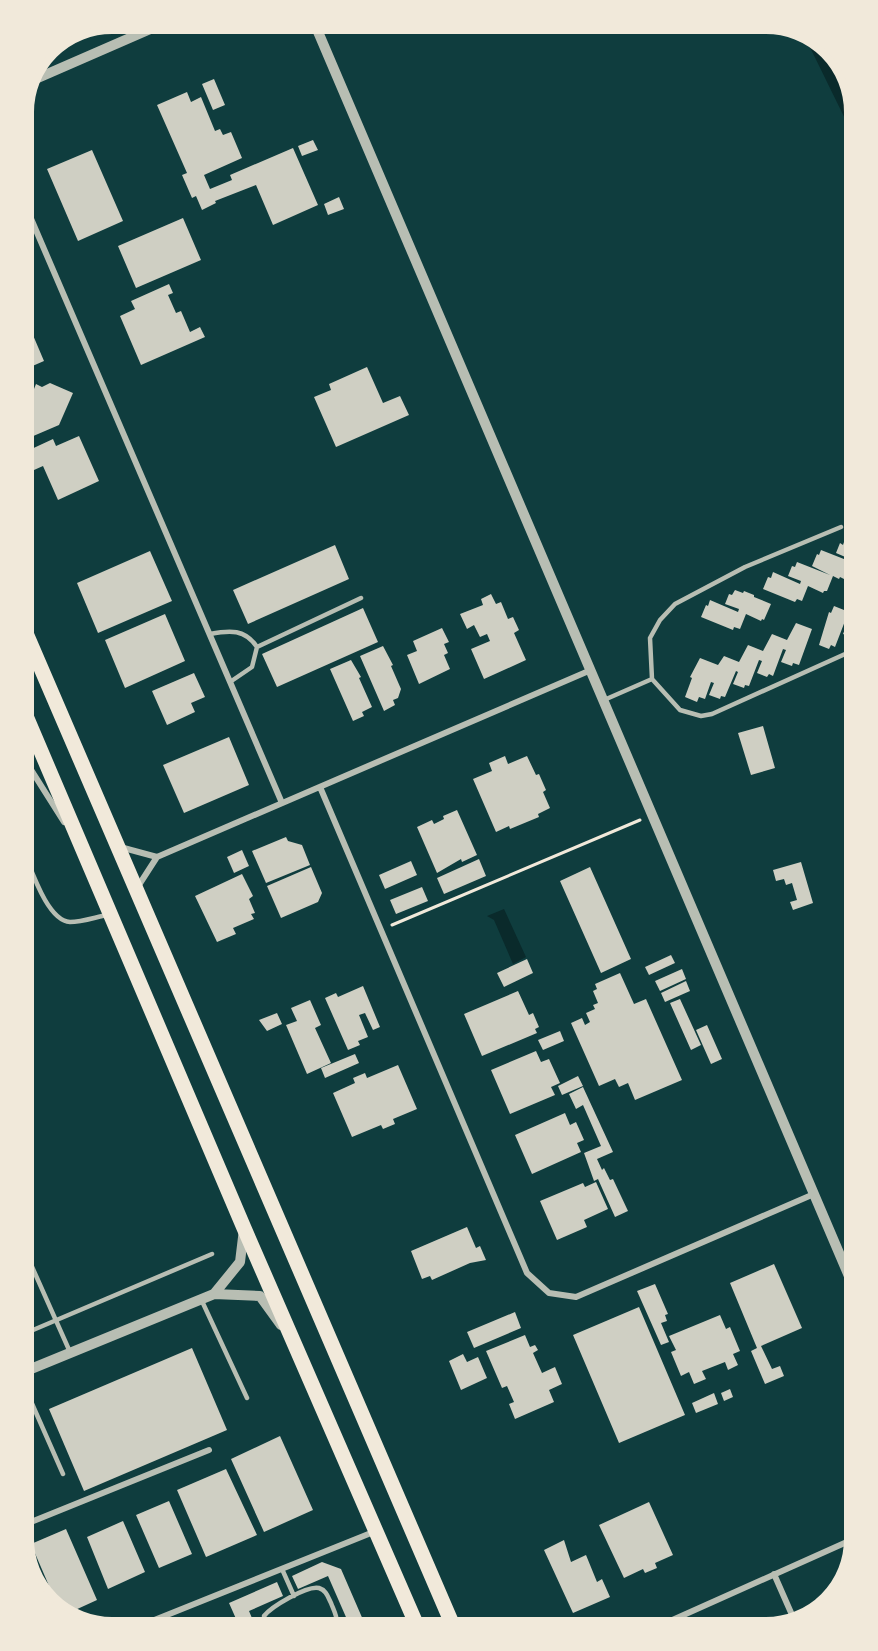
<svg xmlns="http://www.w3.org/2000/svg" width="878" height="1651" font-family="'Noto Sans',sans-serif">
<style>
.water{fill:#0a2a2b}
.building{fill:#cfcfc3}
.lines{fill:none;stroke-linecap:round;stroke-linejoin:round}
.path{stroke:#f1e9da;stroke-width:3}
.service{stroke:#b8beb3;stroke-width:4.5}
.minor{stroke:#b8beb3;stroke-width:6}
.tertiary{stroke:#b8beb3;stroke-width:10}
.primary{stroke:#f1e9da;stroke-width:15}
.rim{fill:none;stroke:#f1e9da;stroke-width:8}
</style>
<rect width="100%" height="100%" fill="#0f3d3e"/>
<path class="water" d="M801 29 818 35 851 76 852 133Z
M504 909 526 957 513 964 494 920 487 916Z"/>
<path class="building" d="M214 79 225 105 213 110 202 84Z
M187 92 191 102 201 97 215 131 220 129 223 135 231 132 242 158 204 175 210 189 232 180 230 175 293 148 318 205 273 225 256 185 215 201 216 203 202 210 196 196 192 198 182 175 187 173 157 105Z
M313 140 318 150 302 156 298 146Z
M92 150 123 221 78 241 47 169Z
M339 197 344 209 328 215 324 204Z
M183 218 201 260 136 288 118 246Z
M20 277 30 300 21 304V281Z
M169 284 173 293 168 295 176 313 181 311 190 332 200 327 205 337 141 365 120 316 135 309 131 301Z
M24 314 44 361 21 371V316Z
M367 367 383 403 400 396 409 415 336 447 314 397 331 390 329 384Z
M50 383 73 393 59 425 24 440 21 434V396L29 393 32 394 36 384 42 387Z
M79 436 99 481 58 500 43 466 34 470 25 452 53 439 56 446Z
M845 539 854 542V571L851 578 845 576 844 579 840 577 839 579 833 576 827 591H824L823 593 808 586 802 601 797 599 795 602 763 589 768 577 771 578 773 572 800 584 801 581 788 576 792 566 795 567 797 562 830 575 812 566 817 554 819 555 821 550 849 561 850 559 836 553 840 543 843 545Z
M335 545 349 579 248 624 233 590Z
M150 551 172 601 98 633 77 583Z
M735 590 743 593 744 591 754 595V597L771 604 764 620 762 619 761 621 746 614 740 629 734 627 733 630 701 617 706 605 708 606 710 600 738 612 739 609 725 604 729 594 732 595Z
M491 594 496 604 501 602 508 619 513 617 519 630 514 633 526 660 484 679 471 649 490 641 487 634 480 637 474 625 467 629 460 614 483 605 481 599Z
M854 600 853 638 843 634 848 622 845 621 835 647 831 645 829 649 819 645 829 612 831 613 834 606 849 612Z
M363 608 378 642 277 687 262 654Z
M165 614 185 661 125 688 105 640Z
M796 623 812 629 799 665 793 663 792 666 781 662 786 650 783 649 773 676 769 674 767 677 757 673 762 661 759 660 749 686 745 685 744 688 733 684 738 672 736 671 725 697 721 696 720 699 709 695 714 683 711 682 705 699 699 697 697 702 685 697 692 678 690 677 700 658 718 665 724 656 739 662 748 645 763 651 772 634 787 640Z
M442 628 449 642 444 644 448 653 444 655 450 669 419 684 407 655 417 651 413 641Z
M383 646 393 665 391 666 401 689 398 698 393 700 395 705 384 711 360 656Z
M351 660 361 677 359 678 372 707 362 712 364 716 353 721 330 669Z
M194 673 205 697 191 703 195 712 167 725 152 691Z
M763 726 775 768 751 775 738 733Z
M229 737 249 785 184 813 163 765Z
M505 756 508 764 527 756 536 775 539 774 546 790 543 792 550 808 538 814 539 817 510 829 509 826 496 832 473 779 492 771 489 763Z
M457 810 477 855 462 862 461 859 437 873 417 827 432 820 434 824 444 819 443 816Z
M286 837 288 841 302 845 310 865 266 883 252 851Z
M242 850 249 866 234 873 227 857Z
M479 859 486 876 444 894 437 878Z
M411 861 417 875 385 889 379 875Z
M801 862 813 903 793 910 790 902 797 900 792 883 786 885 784 879 776 881 773 870Z
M311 867 322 893 318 902 281 918 267 886Z
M590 867 631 959 601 973 560 881Z
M242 874 253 896 249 899 255 913 251 914 254 919 233 928 236 934 217 942 195 896Z
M422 887 428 901 396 914 390 900Z
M671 955 675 963 649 975 645 967Z
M527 959 533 973 504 987 497 973Z
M682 969 686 979 660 991 655 981Z
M620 973 634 1004 646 999 682 1080 635 1100 628 1083 619 1087 615 1079 599 1086 571 1023 582 1018 585 1025 590 1022 586 1013 595 1009 593 1005 598 1003 593 991 597 989 595 984Z
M686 981 690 991 665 1002 661 993Z
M363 986 380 1027 373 1030 365 1013 359 1015 368 1037 358 1041 360 1045 348 1050 325 998 336 993 338 997Z
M518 991 529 1015 533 1013 539 1027 535 1029 537 1033 482 1056 464 1014Z
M680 999 701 1045 691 1050 670 1003Z
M310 1000 321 1025 315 1028 331 1063 307 1074 286 1025 297 1021 291 1008Z
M277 1013 282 1024 267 1031 259 1020Z
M707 1025 722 1059 711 1064 696 1030Z
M560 1031 564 1041 543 1050 538 1040Z
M536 1051 541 1062 549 1059 560 1083 551 1087 555 1095 510 1114 491 1070Z
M355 1054 359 1063 325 1078 321 1068Z
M398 1065 417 1109 393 1119 395 1124 383 1129 381 1125 352 1137 333 1093 355 1083 353 1078 365 1073 367 1078Z
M578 1076 583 1086 562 1095 558 1086Z
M583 1087 613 1152 597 1159 602 1170 604 1168 610 1180 613 1179 628 1211 615 1217 598 1179 594 1181 584 1153 601 1146 583 1105 576 1109 569 1094Z
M565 1113 570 1125 576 1122 584 1140 577 1143 581 1152 532 1174 515 1135Z
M596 1182 608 1209 584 1220 587 1227 557 1240 540 1201 583 1183 585 1187Z
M467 1227 476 1248 480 1246 486 1260 470 1263 432 1280 430 1276 422 1279 411 1251Z
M774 1264 802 1328 761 1346 772 1369 780 1366 784 1376 765 1384 751 1351 757 1348 730 1283Z
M655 1284 668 1314 665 1315 667 1321 661 1323 669 1342 661 1345 637 1291Z
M639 1307 685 1415 619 1443 573 1335Z
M515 1312 521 1328 474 1348 467 1332Z
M720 1315 726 1329 730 1327 740 1351 733 1354 738 1365 728 1370 725 1362 702 1371 706 1379 694 1384 689 1372 681 1376 671 1352 676 1350 669 1336Z
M525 1335 530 1347 535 1345 538 1350 533 1353 542 1373 555 1367 562 1384 549 1390 554 1402 515 1419 509 1404 514 1402 507 1386 502 1388 486 1351Z
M192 1348 227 1430 84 1491 49 1409Z
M463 1354 467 1362 478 1357 487 1378 461 1390 449 1361Z
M730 1389 733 1397 724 1401 721 1393Z
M714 1393 718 1404 696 1413 692 1403Z
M280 1436 313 1510 264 1532 231 1459Z
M226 1469 257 1535 206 1557 177 1490Z
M169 1501 192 1554 159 1568 136 1515Z
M649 1502 673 1555 655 1563 657 1568 645 1573 643 1569 624 1578 599 1525Z
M123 1521 145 1572 108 1589 87 1537Z
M66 1529 97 1600 62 1616 31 1544Z
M564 1540 571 1562 586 1555 597 1582 602 1579 610 1597 573 1613 544 1550Z
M322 1562 341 1569 367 1629H337L349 1624 328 1576 298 1589 292 1576Z
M27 1563 36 1585V1586L27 1575Z
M277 1582 283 1596 249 1611 257 1630H241L229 1603Z
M227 1622 231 1630H208Z"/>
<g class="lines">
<path class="path" d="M392 925 640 820"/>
<path class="service" d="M841 527 745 567 675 604 660 620 650 638 652 679 680 710 701 716 712 714 854 650
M210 634C230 630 245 629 257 647
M230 682 252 667 257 647 361 598
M604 700 652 679
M23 850C31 868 47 921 70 922 82 922 96 917 107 915
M25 1251 70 1352
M201 1299 247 1398
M26 1333 212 1254
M26 1390 63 1474
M26 1453 29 1460
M282 1569 294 1596
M267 1630 264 1616C271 1607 307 1585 319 1588 326 1590 328 1597 331 1603 334 1611 338 1617 336 1626L332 1629"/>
<path class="minor" d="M20 193 282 803
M23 757 64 822
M320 787 527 1273 549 1293 576 1297 814 1194
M120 847 157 857
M137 888 157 857 591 670
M26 1524 209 1450
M774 1574 796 1624
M659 1626 858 1537
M127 1631 376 1531"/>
<path class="tertiary" d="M313 20 857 1295
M31 81 171 20
M214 1294 240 1262 244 1229
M26 1371 214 1294 260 1296 281 1325"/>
<path class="primary" d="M22 624 454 1628
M23 709 244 1228 418 1628"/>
</g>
<path d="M0 0H878V1651H0ZM112 30H766A82 82 0 0 1 848 112V1539A82 82 0 0 1 766 1621H112A82 82 0 0 1 30 1539V112A82 82 0 0 1 112 30Z" fill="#f1e9da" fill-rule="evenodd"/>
<path class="rim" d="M112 30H766A82 82 0 0 1 848 112V1539A82 82 0 0 1 766 1621H112A82 82 0 0 1 30 1539V112A82 82 0 0 1 112 30Z"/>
</svg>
